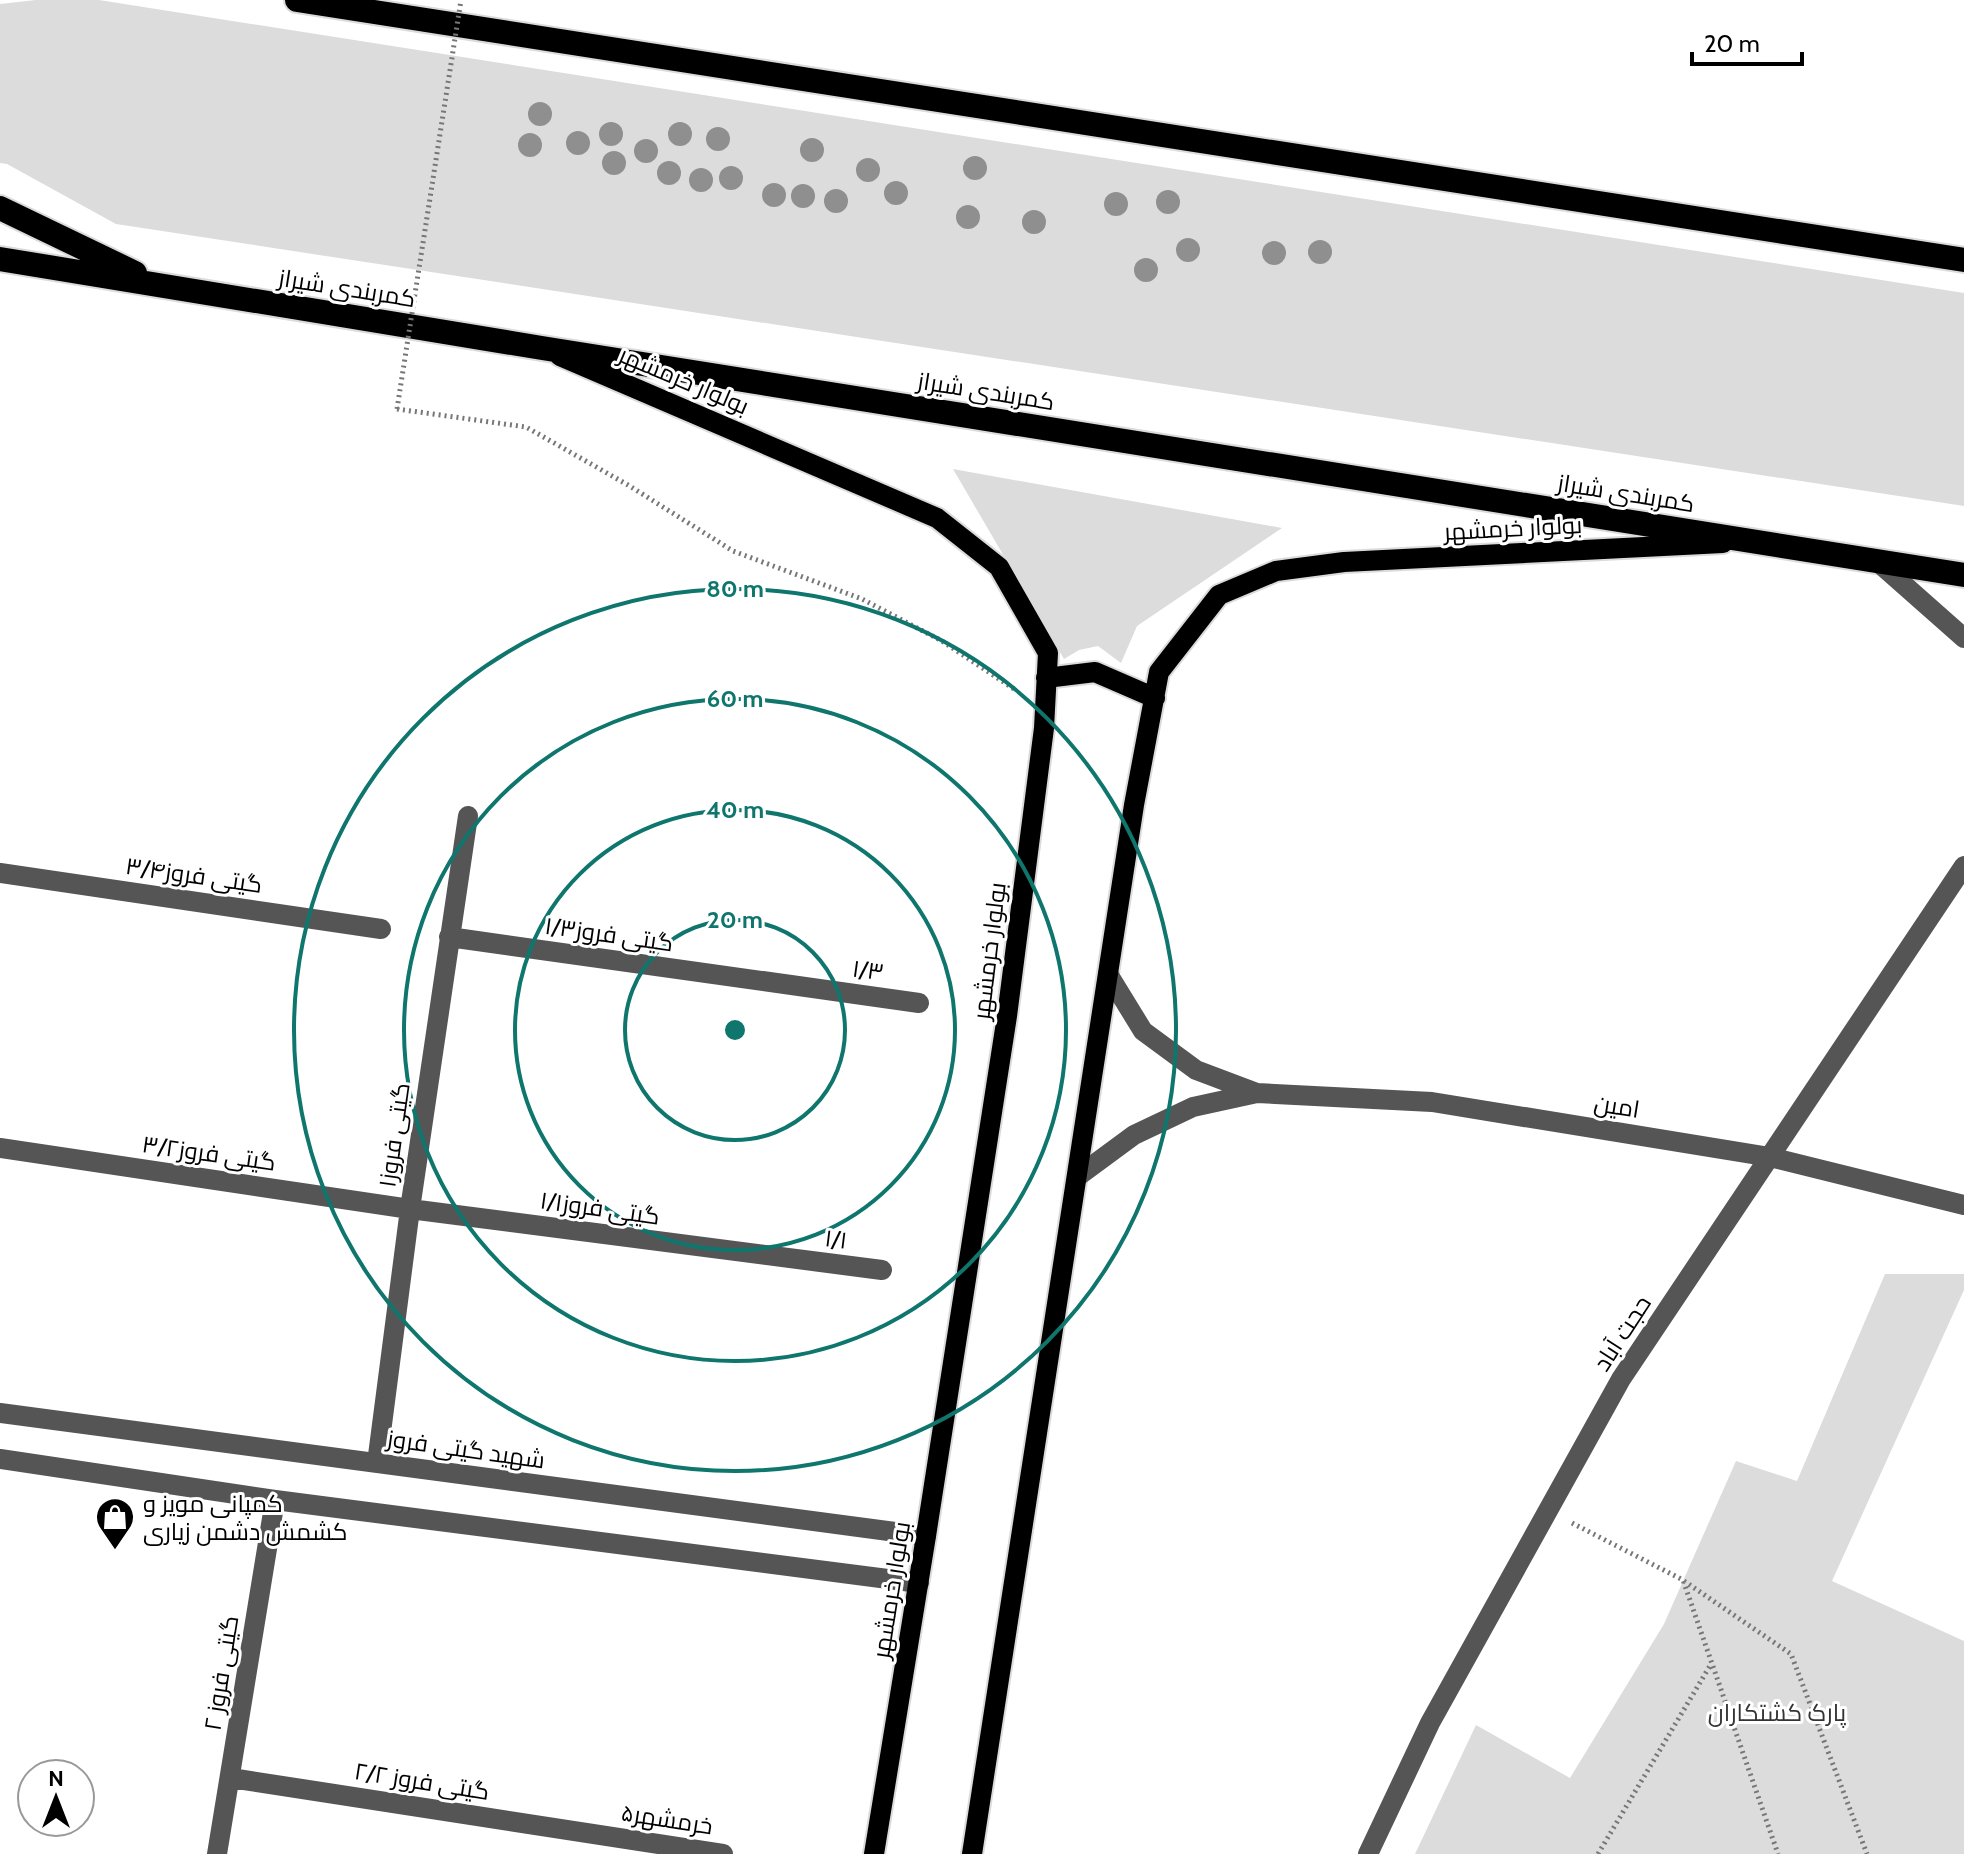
<svg xmlns="http://www.w3.org/2000/svg" width="1964" height="1854" font-family="Cabin,Cairo,sans-serif">
<style>
.green{fill:#dcdcdc}
.lines{fill:none;stroke-linecap:round;stroke-linejoin:round}
.major-casing{stroke:#dbdbdb;stroke-width:24}
.highway-casing{stroke:#dbdbdb;stroke-width:28}
.path{stroke:#777;stroke-width:5;stroke-dasharray:2 4;stroke-linecap:butt}
.minor{stroke:#555;stroke-width:20}
.major{stroke:#000;stroke-width:20}
.highway{stroke:#000;stroke-width:24}
.path-bridge{stroke:#777;stroke-width:5;stroke-dasharray:2 4;stroke-linecap:butt}
.tree{fill:#8f8f8f}
.ring{fill:none;stroke:#0f766e;stroke-width:4}
.labels{text-anchor:middle;dominant-baseline:central;stroke-width:6;stroke-linejoin:round;paint-order:stroke}
.street-label{font-size:24px;fill:#000;stroke:#fff}
.poi-label{font-size:24px;fill:#000;stroke:#fff;text-anchor:start}
.park-label{font-size:24px;fill:#333;stroke:#fff}
.centre{fill:#0f766e;stroke:#fff;stroke-width:4}
.ring-label{font-size:24px;text-anchor:middle;font-weight:bold;fill:#0f766e;stroke:#fff;stroke-width:6;stroke-linejoin:round;paint-order:stroke}
</style>
<rect width="100%" height="100%" fill="#fff"/>
<path class="green" d="M36 0H99L1964 293V506L116 224 7 164 0 163V4Z
M953 469 1282 528 1137 626 1121 663 1098 646 1079 650 1064 659Z
M1885 1274H1964V1290L1832 1581 1964 1641V1854H1415L1476 1725 1570 1778 1664 1624 1736 1461 1797 1481Z"/>
<g class="lines">
<defs>
<path id="major" d="M560 356 937 518 999 567 1048 653 1044 728 1007 1016 926 1536 874 1854
M1046 678 1095 672 1155 698
M972 1854 1134 805 1159 672 1219 595 1276 571 1344 562 1723 543"/>
<path id="highway" d="M297 0 1964 260
M0 208 135 273
M0 259 542 348 1964 575"/>
</defs>
<use href="#major" class="major-casing"/>
<use href="#highway" class="highway-casing"/>
<path class="path" d="M397 409 526 427 628 485 733 551 862 599 942 641 1017 691
M1572 1523 1683 1580 1778 1854
M1684 1581 1791 1654 1867 1854
M1598 1854 1711 1664"/>
<path class="minor" d="M1878 562 1964 638
M0 873 381 929
M449 937 919 1003
M1108 974 1143 1031 1196 1070 1257 1093
M0 1148 410 1209 882 1270
M1077 1177 1134 1135 1193 1107 1257 1093 1432 1102 1770 1157 1964 1205
M0 1413 926 1536
M0 1459 275 1500 919 1583
M377 1463 410 1209 468 816
M231 1778 723 1854
M217 1854 275 1500
M1368 1854 1430 1723 1621 1379 1964 866"/>
<use href="#major" class="major"/>
<use href="#highway" class="highway"/>
<path class="path-bridge" d="M397 409 461 0"/>
</g>
<g class="tree">
<circle cx="540" cy="114" r="12"/>
<circle cx="611" cy="134" r="12"/>
<circle cx="680" cy="134" r="12"/>
<circle cx="718" cy="139" r="12"/>
<circle cx="578" cy="143" r="12"/>
<circle cx="530" cy="145" r="12"/>
<circle cx="812" cy="150" r="12"/>
<circle cx="646" cy="151" r="12"/>
<circle cx="614" cy="163" r="12"/>
<circle cx="975" cy="168" r="12"/>
<circle cx="868" cy="170" r="12"/>
<circle cx="669" cy="173" r="12"/>
<circle cx="731" cy="178" r="12"/>
<circle cx="701" cy="180" r="12"/>
<circle cx="896" cy="193" r="12"/>
<circle cx="774" cy="195" r="12"/>
<circle cx="803" cy="196" r="12"/>
<circle cx="836" cy="201" r="12"/>
<circle cx="1168" cy="202" r="12"/>
<circle cx="1116" cy="204" r="12"/>
<circle cx="968" cy="217" r="12"/>
<circle cx="1034" cy="222" r="12"/>
<circle cx="1188" cy="250" r="12"/>
<circle cx="1320" cy="252" r="12"/>
<circle cx="1274" cy="253" r="12"/>
<circle cx="1146" cy="270" r="12"/>
</g>
<g class="ring">
<circle cx="735" cy="1030" r="110"/>
<circle cx="735" cy="1030" r="220"/>
<circle cx="735" cy="1030" r="331"/>
<circle cx="735" cy="1030" r="441"/>
</g>
<defs>
<symbol id="shop-pin" viewBox="-11 -11 22 30"><path d="M0 17L-7.5 6A9.5 9.5 0 1 1 7.5 6Z" fill="#000" stroke="#fff"/><path d="M-5-2.5h2.3a2.7 3.5 0 0 1 5.4 0H5L5.5 6h-11ZM-1.5-2.5h3a1.5 2.3 0 0 0-3 0Z" fill="#fff"/></symbol>
</defs>
<g fill-rule="evenodd">
<use href="#shop-pin" x="93" y="1495" width="44" height="60"/>
</g>
<g class="labels">
<g class="street-label">
<text transform="translate(347 288) rotate(9)">کمربندی شیراز</text>
<text transform="translate(684 380) rotate(23)">بولوار خرمشهر</text>
<text transform="translate(986 391) rotate(9)">کمربندی شیراز</text>
<text transform="translate(1626 493) rotate(9)">کمربندی شیراز</text>
<text transform="translate(1513 528) rotate(-3)">بولوار خرمشهر</text>
<text transform="translate(194 875) rotate(8)">۳/۴گیتی فروز</text>
<text transform="translate(609 934) rotate(8)">۱/۳گیتی فروز</text>
<text transform="translate(989 951) rotate(-83)">بولوار خرمشهر</text>
<text transform="translate(868 970) rotate(8)">۱/۳</text>
<text transform="translate(1617 1106) rotate(9)">امین</text>
<text transform="translate(394 1135) rotate(-82)">۱گیتی فروز</text>
<text transform="translate(209 1153) rotate(8)">۳/۲گیتی فروز</text>
<text transform="translate(600 1208) rotate(8)">۱/۱گیتی فروز</text>
<text transform="translate(836 1239) rotate(7)">۱/۱</text>
<text transform="translate(1622 1333) rotate(-57)">حجت آباد</text>
<text transform="translate(466 1449) rotate(8)">شهید گیتی فروز</text>
<text transform="translate(891 1590) rotate(-81)">بولوار خرمشهر</text>
<text transform="translate(221 1673) rotate(-81)">گیتی فروز ۲</text>
<text transform="translate(422 1781) rotate(9)">گیتی فروز ۲/۲</text>
<text transform="translate(667 1819) rotate(9)">خرمشهر۵</text>
</g>
<g class="poi-label">
<text x="143" y="1503">کمپانی مویز و<tspan x="143" dy="28">کشمش دشمن زیاری</tspan></text>
</g>
<g class="park-label">
<text x="1777" y="1712">پارک کشتکاران</text>
</g>
</g>
<circle cx="735" cy="1030" r="12" class="centre"/>
<g class="ring-label">
<text x="735" y="597">80 m</text>
<text x="735" y="707">60 m</text>
<text x="735" y="818">40 m</text>
<text x="735" y="928">20 m</text>
</g>
<g transform="translate(56 1798)"><circle r="38" fill="#ffffff" stroke="#999999" stroke-width="2"/>
<path d="M0-6L14 30L0 20L-14 30Z" fill="#000000"/>
<text y="-12" font-size="22" font-weight="bold" text-anchor="middle" fill="#000000">N</text>
</g>
<path d="M1692 52v12h110v-12" fill="none" stroke="#000000" stroke-width="4"/>
<text x="1704" y="52" font-size="24" fill="#000000" stroke="#ffffff" stroke-width="6" paint-order="stroke">20 m</text>
</svg>
